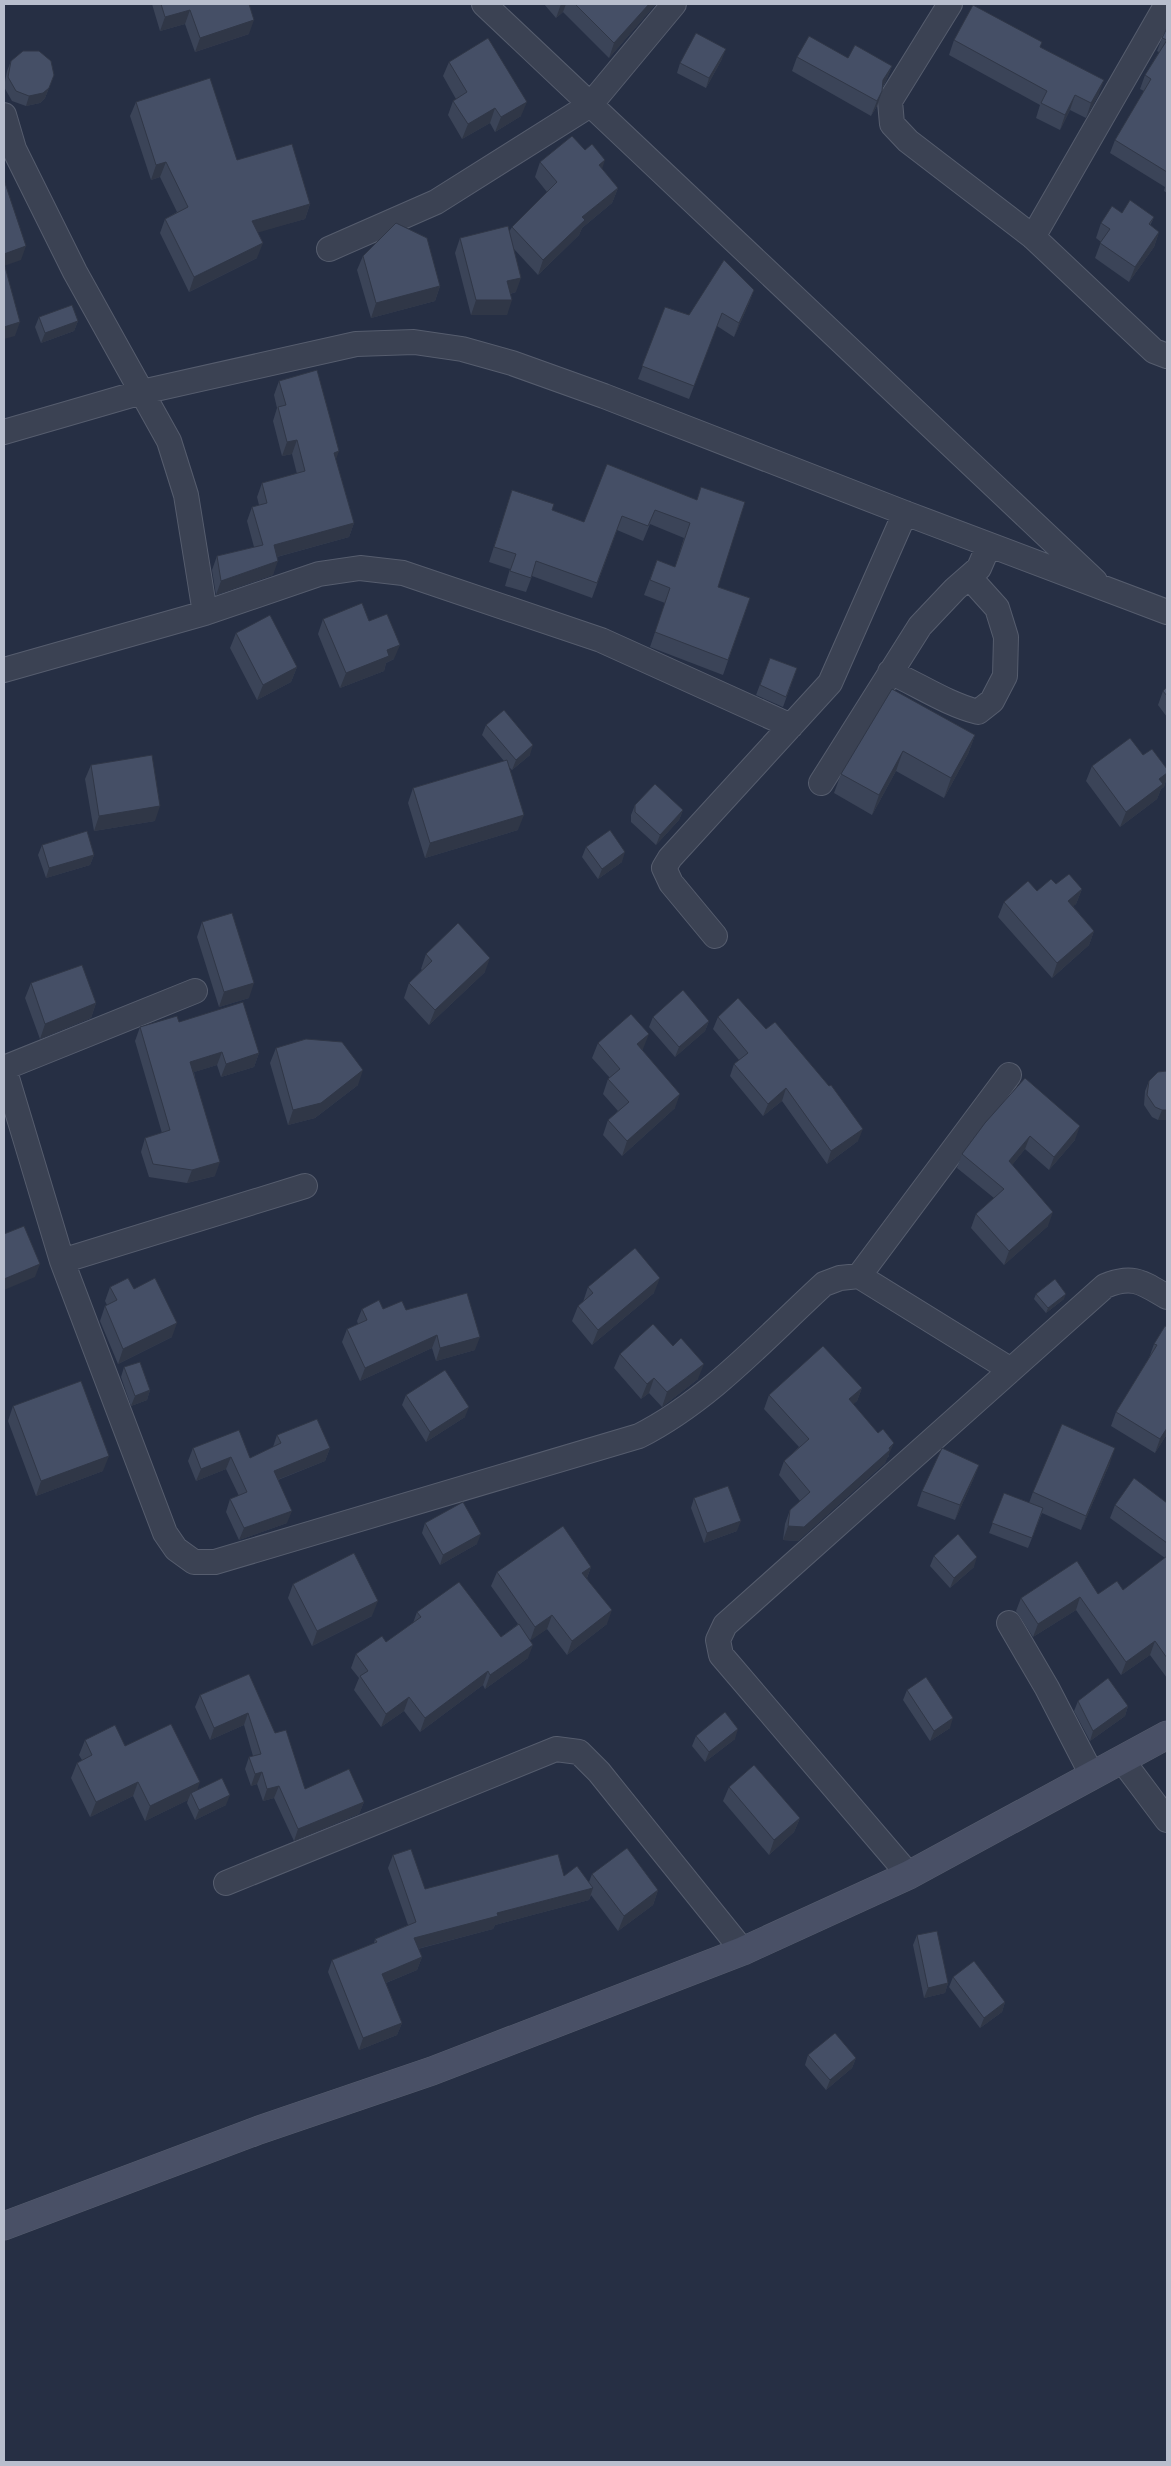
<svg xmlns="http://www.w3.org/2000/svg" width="1171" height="2466" font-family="Signika,sans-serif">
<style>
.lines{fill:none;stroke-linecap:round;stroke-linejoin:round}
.street-casing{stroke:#565d6e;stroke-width:26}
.secondary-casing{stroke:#565d6e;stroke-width:29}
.street{stroke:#3b4253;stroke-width:24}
.secondary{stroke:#495066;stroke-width:28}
.wall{fill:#3b4458}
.shaded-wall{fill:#303747}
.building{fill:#454f66;stroke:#303747}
</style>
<rect width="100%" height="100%" fill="#262f44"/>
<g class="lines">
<defs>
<path id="street" d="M484 4 1095 581
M950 4 890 101 892 124 908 141 1033 237 1154 351 1167 356
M4 115 14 149 75 272 169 441 186 495 205 613
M1033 237 1167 4
M329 249 436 202 590 105 674 4
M4 432 142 392 356 344 414 342 462 349 512 363 604 396 905 513 1167 612
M4 670 205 613 319 574 360 568 403 573 601 640 791 726
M890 672C919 685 947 704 978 712L992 701 1005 676 1006 637 997 608 970 578
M821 783 920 626 955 589 979 568 989 545
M715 936 671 883 664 868 670 858 830 683 905 513
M4 1068 62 1261 165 1533 176 1549 194 1562H215L639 1436C710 1400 765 1338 824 1284L840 1278 859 1276 1011 1370
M4 1068 195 991
M62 1261 305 1186
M859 1276 1009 1075
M1009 1623 1047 1688 1092 1775
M1122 1760 1167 1820
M909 1875 721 1655 718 1640 725 1625 1105 1286C1133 1274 1143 1283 1167 1297
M226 1883 556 1749 579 1752 599 1772 743 1951"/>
<path id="secondary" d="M4 2226 259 2130 432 2071 743 1951 909 1875 1167 1735"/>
</defs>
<use href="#street" class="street-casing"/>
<use href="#secondary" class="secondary-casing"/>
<use href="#street" class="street"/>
<use href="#secondary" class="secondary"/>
</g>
<path class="wall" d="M152 4H249V34L195 52 185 24 160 31Z
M544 4H656L609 58 563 12 556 18Z
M1167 28V193L1164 191 1165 187 1110 153 1115 140 1144 91 1140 89 1145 75 1159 52 1157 51 1162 38Z
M954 40 1041 48 1099 94 1086 118 1070 110 1060 130 1036 118 1040 105 949 55Z
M797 57 848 58 892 66 886 81 883 87 877 106 871 116 792 71Z
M722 59 706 88 677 73 680 63Z
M11 61 54 75 45 98 40 103 26 106 12 101 4 87 7 71Z
M449 62 521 116 495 132 490 123 462 139 448 115 453 101 456 99 443 76Z
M136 102 237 160 310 204 305 219 257 232V258L189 292 160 233 165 219 177 212 160 177 151 180 130 116Z
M585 150 602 169 618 188 612 203 582 228 579 235 538 275 514 249 516 292 510 294 507 315H471L455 253 460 238 509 232 512 227 547 192 535 177 540 162Z
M1122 213 1154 217 1150 226 1159 232 1154 247 1129 282 1095 258 1101 242 1096 238 1101 223Z
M363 256 440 286 435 301 371 318 357 270Z
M754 290 749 303 734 337 717 326 689 399 638 379 665 307 689 315Z
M39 317 78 321 74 331 41 343 35 327Z
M279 381 336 460 354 523 349 537 277 557 273 575 216 595 212 570 217 556 254 547 247 521 252 507 259 505 257 497 262 483 297 474 292 454 282 456 273 421 277 408 274 395Z
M701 487 718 587 750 598 723 675 650 647 665 603 644 595 657 560 675 567 684 538 650 524 643 541 617 530 592 598 532 576 526 592 505 586 510 569 489 562 512 490 552 510 584 522 697 500Z
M323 619 369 621 394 659 386 663 384 671 340 688 318 634Z
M236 633 297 667 291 682 257 700 230 648Z
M770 658 797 668 783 707 756 695Z
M1167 687V717L1158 705 1163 691Z
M892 689 975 735 968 754 944 798 896 771 872 815 834 793 841 774Z
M486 725 530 755 512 770 508 766 518 830 425 858 408 803 413 788 504 761 482 735Z
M1143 755 1167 769V777L1164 787 1161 789 1157 799 1120 827 1086 781 1092 766Z
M91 765 155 821 94 831 85 779Z
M635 805 683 810 679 820 656 845 631 822V815Z
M42 845 94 855 90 865 46 878 38 855Z
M586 847 622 862 598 879 582 857Z
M1056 884 1082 889 1076 904 1073 906 1094 931 1089 945 1052 978 998 917 1004 902Z
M202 922 249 998 219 1007 197 937Z
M426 954 485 972 429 1025 404 998 409 983 422 970 421 969Z
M31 983 96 1003 91 1018 40 1039 25 998Z
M653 1017 709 1021 705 1031 675 1057 649 1027Z
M718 1017 766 1029 858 1141 827 1164 782 1101 763 1116 730 1076 734 1064 739 1060 713 1029Z
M179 1022 259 1053 254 1067 221 1077 217 1065 194 1072 215 1176 187 1183 149 1177 141 1152 145 1138 162 1133 135 1041 140 1027Z
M598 1043 643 1049 642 1050 675 1108 622 1156 603 1135 608 1120 618 1111 603 1094 608 1079 610 1078 592 1058Z
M276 1048 358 1085 315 1118 288 1125 270 1063Z
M1149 1081 1167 1120H1158L1152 1117 1144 1105 1145 1091Z
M985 1123 1075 1140 1049 1170 1025 1149 1012 1165 1048 1226 1004 1265 971 1228 976 1214 994 1198 957 1168 962 1154Z
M110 1287 172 1337 118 1364 100 1321 105 1306 107 1305 105 1301Z
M588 1287 654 1293 592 1345 572 1321 578 1306 583 1302Z
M1036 1294 1064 1299 1046 1313 1034 1299Z
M362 1309 406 1310 475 1350 436 1361 432 1348 360 1381 342 1342 347 1329 358 1324 357 1321Z
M1167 1327V1434L1155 1453 1111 1426 1116 1412 1149 1358 1154 1344Z
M620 1354 698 1379 662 1407 649 1393 641 1399 614 1368Z
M124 1367 150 1390 147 1400 131 1406 121 1377Z
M862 1388 857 1401 853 1404 889 1456 887 1458 885 1463 798 1541 783 1540 785 1524 790 1510 800 1501 779 1475 784 1461 799 1447 764 1409 769 1395Z
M406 1395 465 1417 426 1442 402 1405Z
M13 1406 103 1471 36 1496 8 1421Z
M277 1435 330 1448 325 1461 278 1480 287 1523 239 1540 226 1512 230 1499 239 1496 226 1469 196 1481 188 1461 193 1448 250 1458 273 1447Z
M1110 1463 1081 1530 1042 1513 1028 1548 989 1533 1004 1493 1029 1503 1033 1492Z
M979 1465 973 1480 955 1520 917 1506 922 1491Z
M694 1498 737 1531 704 1543 691 1508Z
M1167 1503V1678L1150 1655 1121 1675 1076 1610 1033 1637 1016 1611 1021 1598 1098 1594 1123 1590 1165 1558 1110 1518 1115 1505Z
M425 1523 477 1544 440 1565 422 1533Z
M934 1556 974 1567 950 1588 930 1566Z
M591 1567 587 1578 607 1624 567 1655 547 1629 530 1640 528 1658 485 1689 483 1685 420 1732 404 1711 381 1727 354 1690 359 1678 351 1668 356 1654 386 1642 413 1623 417 1612 501 1637 518 1624 491 1586 497 1572Z
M293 1584 372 1616 312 1646 288 1598Z
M249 1674 275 1733 305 1789 364 1802 359 1814 294 1841 274 1798 263 1801 257 1784 251 1786 245 1769 249 1757 253 1756 244 1725 210 1740 195 1707 200 1695Z
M907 1690 950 1728 930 1741 903 1700Z
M1078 1701 1128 1706 1125 1716 1090 1741 1074 1711Z
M696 1736 735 1739 705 1762 692 1746Z
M85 1740 125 1746 197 1790 226 1805 195 1820 187 1803 188 1800 145 1821 133 1796 90 1817 71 1778 77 1763 82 1760 79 1755Z
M729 1787 800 1818 794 1832 769 1855 723 1801Z
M393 1855 425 1889 564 1876 589 1882 592 1874 658 1890 653 1905 618 1931 591 1895 589 1900 495 1925 493 1929 418 1949 422 1957 417 1970 386 1983 402 2023 397 2035 359 2050 328 1972 332 1960 374 1943 375 1939 408 1925 388 1868Z
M917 1935 948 1983 945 1993 924 1998 913 1945Z
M953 1977 1005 2002 1002 2012 980 2028 949 1987Z
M808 2055 856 2058 852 2068 826 2090 805 2065Z"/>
<path class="shaded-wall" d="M561 4H566L563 12 556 18Z
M649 4H656L609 58 614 43Z
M190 10 185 24 160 31 165 17Z
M254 20 249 34 195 52 200 38Z
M726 49 722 59 706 88 709 78Z
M892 66 886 81 878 94 883 80Z
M54 75 45 98 40 103 26 106 29 96Z
M1104 80 1099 94 1086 118 1091 103Z
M882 91 877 106 871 116 877 101Z
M1075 95 1070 110 1060 130 1065 115Z
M527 102 521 116 495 132 501 117Z
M495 108 490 123 462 139 468 124Z
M605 160 600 175 599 165Z
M166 162 160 177 151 180 156 165Z
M618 188 612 203 582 228 579 235 538 275 543 260 582 217Z
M310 204 305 219 246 236 252 221Z
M1159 232 1154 247 1129 282 1135 267Z
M263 243 257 258 189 292 194 277Z
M26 246 21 260 4 266V254Z
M521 278 516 292 502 296 507 281Z
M440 286 435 301 371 318 376 303Z
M754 290 749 303 734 337 739 323Z
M476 300H512L507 315H471Z
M78 321 74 331 41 343 45 333Z
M20 322 15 336 4 339V327Z
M297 440 292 454 282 456 287 442Z
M339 451 334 465V453Z
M354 523 349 537 269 559 274 545Z
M278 561 273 575 216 595 221 581Z
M400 645 394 659 386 663 384 671 340 688 346 673 387 650Z
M297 667 291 682 257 700 263 685Z
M975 735 968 754 944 798 951 778Z
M533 745 530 755 512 770 516 760Z
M903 751 896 771 872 815 879 795Z
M1167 773V777L1164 787 1161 789 1157 799 1120 827 1126 812 1159 779Z
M160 806 155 821 94 831 99 816Z
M683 810 679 820 656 845 660 835Z
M524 815 518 830 425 858 430 843Z
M625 852 622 862 598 879 602 869Z
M94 855 90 865 46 878 49 868Z
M1082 889 1076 904 1063 915 1068 901Z
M1094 931 1089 945 1052 978 1057 963Z
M490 958 485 972 429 1025 435 1010Z
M254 983 249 998 219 1007 224 992Z
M96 1003 91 1018 40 1039 45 1024Z
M709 1021 705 1031 675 1057 679 1047Z
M649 1034 643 1049 631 1059 637 1044Z
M222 1052 217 1065 185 1075 190 1062Z
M259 1053 254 1067 221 1077 226 1064Z
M363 1070 358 1085 315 1118 288 1125 293 1110Z
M786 1088 782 1101 763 1116 768 1104Z
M680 1094 675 1108 622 1156 627 1141Z
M1162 1110H1167V1120H1158Z
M1080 1126 1075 1140 1049 1170 1054 1157Z
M863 1129 858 1141 827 1164 831 1151Z
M1030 1136 1025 1149 1004 1175 1009 1161Z
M220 1162 215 1176 187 1183 192 1170Z
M1053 1212 1048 1226 1004 1265 1009 1251Z
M40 1264 35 1277 4 1290V1279Z
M660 1278 654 1293 592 1345 598 1330Z
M1066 1294 1064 1299 1046 1313 1048 1308Z
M177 1323 172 1337 118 1364 123 1349Z
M437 1335 432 1348 360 1381 365 1368Z
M480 1337 475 1350 436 1361 440 1348Z
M704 1364 698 1379 662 1407 667 1392Z
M654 1378 649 1393 641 1399 647 1384Z
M862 1388 857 1401 844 1413 849 1399Z
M150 1390 147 1400 131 1406 135 1396Z
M469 1407 465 1417 426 1442 430 1432Z
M1167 1428V1434L1155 1453 1160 1439Z
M894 1443 885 1463 798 1541 783 1540 788 1526Z
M330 1448 325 1461 269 1483 274 1471Z
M1115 1448 1110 1463 1081 1530 1086 1516Z
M109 1456 103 1471 36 1496 41 1481Z
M231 1457 226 1469 196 1481 201 1469Z
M979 1465 973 1480 955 1520 960 1505Z
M292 1511 287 1523 239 1540 244 1528Z
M741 1521 737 1531 704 1543 707 1533Z
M481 1534 477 1544 440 1565 443 1555Z
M977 1557 974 1567 950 1588 954 1578Z
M591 1567 586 1580 582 1573Z
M1080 1597 1076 1610 1033 1637 1038 1624Z
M378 1601 372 1616 312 1646 317 1631Z
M612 1610 607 1624 567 1655 572 1641Z
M552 1615 547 1629 530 1641 535 1627Z
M1155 1641 1150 1655 1121 1675 1126 1662Z
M533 1645 528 1658 485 1689 490 1675Z
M488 1671 483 1685 420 1732 425 1718Z
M409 1697 404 1711 381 1727 386 1714Z
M1128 1706 1125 1716 1090 1741 1093 1731Z
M248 1713 244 1725 210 1740 214 1728Z
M953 1718 950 1728 930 1741 934 1731Z
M738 1729 735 1739 705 1762 709 1752Z
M262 1772 257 1784 251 1786 255 1774Z
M138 1782 133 1796 90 1817 96 1802Z
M200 1782 195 1797 191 1793 188 1800 145 1821 150 1806Z
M279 1786 274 1798 263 1801 267 1789Z
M230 1795 226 1805 195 1820 199 1810Z
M364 1802 359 1814 294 1841 298 1829Z
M800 1818 794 1832 769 1855 774 1840Z
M593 1888 589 1900 495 1925 493 1929 409 1951 414 1938 497 1913Z
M658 1890 653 1905 618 1931 624 1916Z
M422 1957 417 1970 378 1986 382 1974Z
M948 1983 945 1993 924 1998 928 1988Z
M1005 2002 1002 2012 980 2028 984 2018Z
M402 2023 397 2035 359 2050 363 2038Z
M856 2058 852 2068 826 2090 830 2080Z"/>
<path class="building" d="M161 4H249L254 20 200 38 190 10 165 17Z
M575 4H649L614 43Z
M973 5 1042 42 1040 47 1104 80 1091 103 1075 95 1065 115 1041 103 1047 91 954 40Z
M1167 28V172L1115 140 1151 79 1145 75 1167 40 1162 38Z
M696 33 726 49 709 78 680 63Z
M809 36 848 58 855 45 892 66 883 80 882 91 877 101 797 57Z
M488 38 527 102 501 117 495 108 468 124 453 101 467 92 449 62Z
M23 51H39L51 61 54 75 49 88 43 93 29 96 16 91 8 77 11 61Z
M210 78 237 160 292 144 310 204 252 221 263 243 194 277 165 219 188 207 166 162 156 165 136 102Z
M572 136 585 150 592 144 605 160 599 165 618 188 582 217 585 220 543 260 512 227 557 182 540 162Z
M4 180 26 246 4 254Z
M1130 200 1154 217 1149 224 1159 232 1135 267 1100 243 1110 229 1101 223 1112 206 1122 213Z
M396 223 427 238 440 286 376 303 363 256Z
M508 226 521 278 507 281 512 300H476L460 238Z
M724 260 754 290 739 323 722 313 694 386 642 366 665 307 689 315Z
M4 263 20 322 4 327Z
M72 305 78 321 45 333 39 317Z
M317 370 339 451 334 453 354 523 274 545 278 561 221 581 217 556 263 545 252 507 267 503 262 483 305 471 297 440 287 442 278 407 286 405 279 381Z
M607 464 697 500 701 487 745 502 718 587 750 598 728 660 655 632 670 588 650 580 657 560 675 567 690 523 655 510 648 526 622 516 597 583 536 561 531 578 510 571 516 554 494 547 512 490 554 504 552 510 584 522Z
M362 603 369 621 387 614 400 645 387 650 389 656 346 673 323 619Z
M270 615 297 667 263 685 236 633Z
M770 658 797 668 786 697 760 685Z
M1167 687V696L1163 691Z
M892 689 975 735 951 778 903 751 879 795 841 774Z
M504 710 533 745 516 760 486 725Z
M1130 738 1143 755 1152 749 1167 769V773L1159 779 1163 784 1126 812 1092 766Z
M152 755 160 806 99 816 91 765Z
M507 760 524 815 430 843 413 788Z
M655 784 683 810 660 835 635 812V805Z
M610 830 625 852 602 869 586 847Z
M87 831 94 855 49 868 42 845Z
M1069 874 1082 889 1068 901 1094 931 1057 963 1004 902 1028 881 1037 891 1051 879 1056 884Z
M232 913 254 983 224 992 202 922Z
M458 923 490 958 435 1010 409 983 432 961 426 954Z
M82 965 96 1003 45 1024 31 983Z
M683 990 709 1021 679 1047 653 1017Z
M738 998 766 1029 775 1022 829 1086 831 1085 863 1129 831 1151 786 1088 768 1104 734 1064 748 1053 718 1017Z
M243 1002 259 1053 226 1064 222 1052 190 1062 220 1162 192 1170 153 1164 145 1138 170 1130 140 1027 177 1016 179 1022Z
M631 1014 649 1034 637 1044 680 1094 627 1141 608 1120 629 1102 608 1079 620 1069 598 1043Z
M306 1039 342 1042 363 1070 321 1103 293 1110 276 1048Z
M1167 1071V1110H1162L1155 1107 1147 1095 1149 1081 1158 1072Z
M1025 1078 1080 1126 1054 1157 1030 1136 1009 1161 1053 1212 1009 1251 976 1214 1004 1189 962 1154 985 1123Z
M24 1226 40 1264 4 1279V1234Z
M635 1248 660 1278 598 1330 578 1306 593 1293 588 1287Z
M128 1278 134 1289 155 1278 177 1323 123 1349 105 1306 117 1300 110 1287Z
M1055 1279 1066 1294 1048 1308 1036 1294Z
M467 1293 480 1337 440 1348 437 1335 365 1368 347 1329 367 1320 362 1309 379 1300 383 1309 402 1301 406 1310Z
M653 1324 673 1346 681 1338 704 1364 667 1392 654 1378 647 1384 620 1354Z
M1165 1326 1167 1327V1428L1160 1439 1116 1412 1157 1345 1154 1344Z
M823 1346 862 1388 849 1399 878 1433 883 1429 894 1443 889 1448 890 1450 804 1527 788 1526 790 1510 810 1492 784 1461 809 1439 769 1395Z
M140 1362 150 1390 135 1396 124 1367Z
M445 1370 469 1407 430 1432 406 1395Z
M81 1381 109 1456 41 1481 13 1406Z
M317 1419 330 1448 274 1471 292 1511 244 1528 230 1499 247 1492 231 1457 201 1469 193 1448 239 1430 250 1458 281 1443 277 1435Z
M1062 1424 1115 1448 1086 1516 1033 1492Z
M942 1448 979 1465 960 1505 922 1491Z
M1134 1478 1167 1503V1543L1115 1505Z
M728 1486 741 1521 707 1533 694 1498Z
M1004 1493 1043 1508 1032 1538 992 1523Z
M463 1502 481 1534 443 1555 425 1523Z
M563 1526 591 1567 582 1573 612 1610 572 1641 552 1615 535 1627 497 1572Z
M958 1534 977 1557 954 1578 934 1556Z
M354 1553 378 1601 317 1631 293 1584Z
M1167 1556V1658L1155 1641 1126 1662 1080 1597 1038 1624 1021 1598 1077 1561 1098 1594 1117 1581 1123 1590Z
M459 1582 501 1637 519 1624 533 1645 490 1675 488 1671 425 1718 409 1697 386 1714 360 1676 368 1671 356 1654 382 1636 386 1642 421 1617 417 1612Z
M249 1674 275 1733 286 1730 305 1789 349 1769 364 1802 298 1829 279 1786 267 1789 262 1772 255 1774 249 1757 261 1754 248 1713 214 1728 200 1695Z
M926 1677 953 1718 934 1731 907 1690Z
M1108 1678 1128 1706 1093 1731 1078 1701Z
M725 1712 738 1729 709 1752 696 1736Z
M171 1724 200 1782 150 1806 138 1782 96 1802 77 1763 92 1755 85 1740 115 1725 125 1746Z
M754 1765 800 1818 774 1840 729 1787Z
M222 1778 230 1795 199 1810 191 1793Z
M627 1848 658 1890 624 1916 592 1874Z
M411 1849 425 1889 558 1854 564 1876 577 1866 593 1888 497 1913 498 1916 414 1938 422 1957 382 1974 402 2023 363 2038 332 1960 377 1942 375 1939 416 1922 393 1855Z
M937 1931 948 1983 928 1988 917 1935Z
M974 1961 1005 2002 984 2018 953 1977Z
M835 2033 856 2058 830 2080 808 2055Z"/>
<rect width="1171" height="2466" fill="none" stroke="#b8becd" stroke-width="10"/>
</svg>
